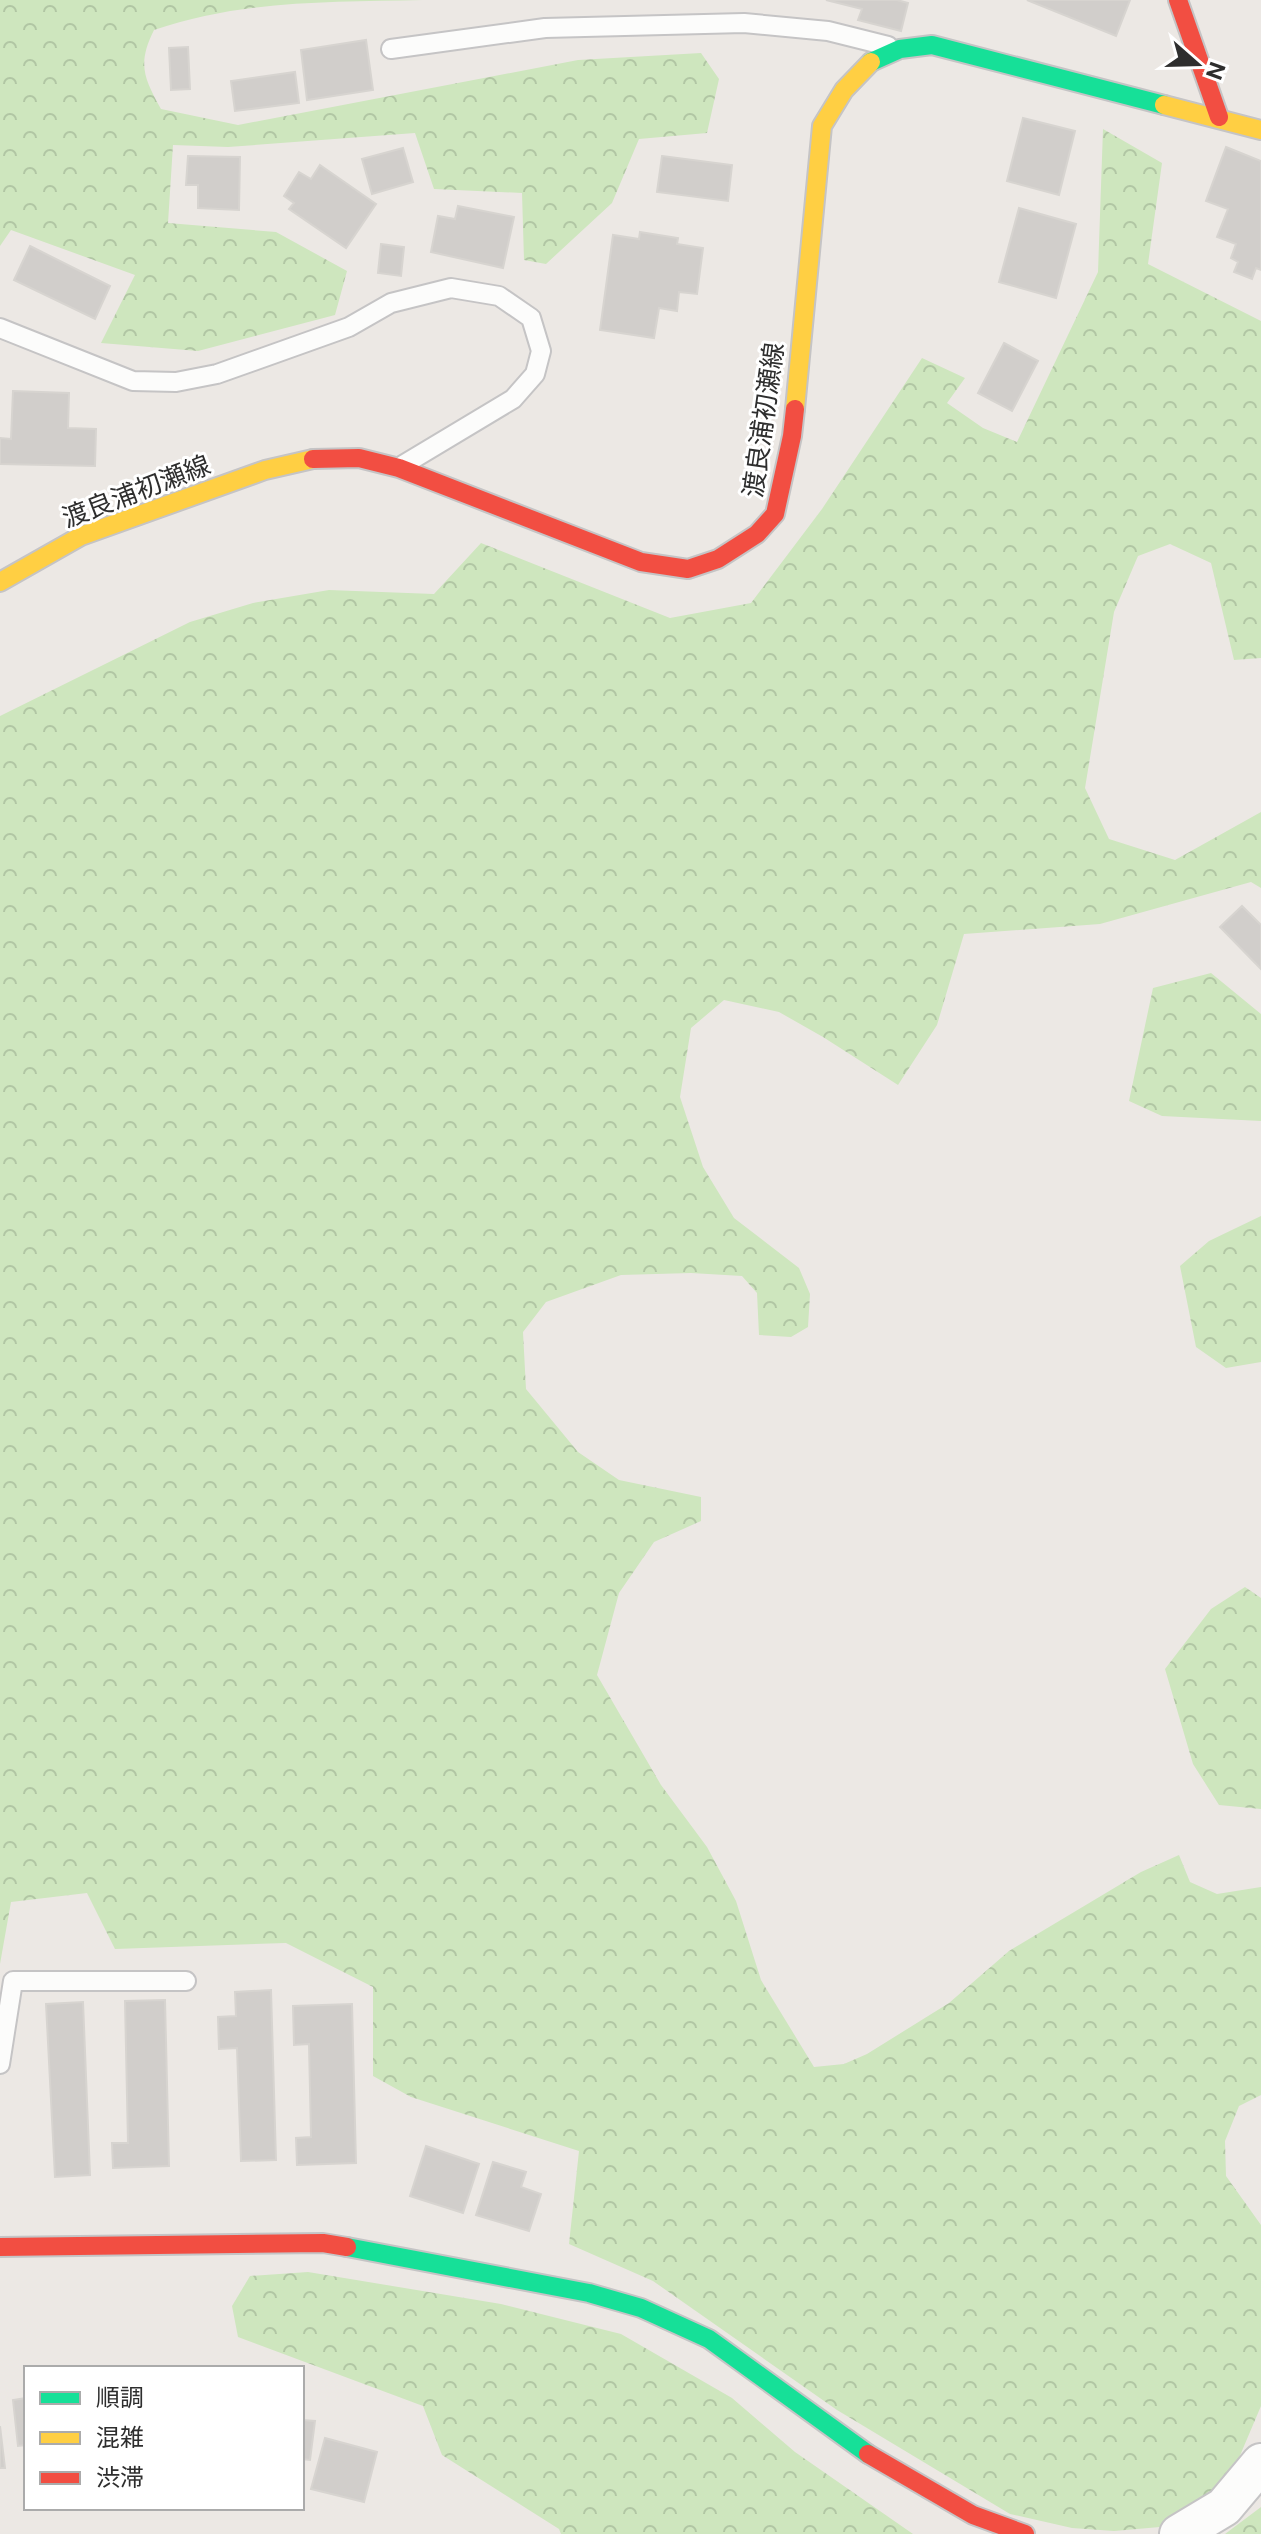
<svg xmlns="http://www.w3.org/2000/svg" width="1261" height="2534" font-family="'Public Sans','Noto Sans JP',sans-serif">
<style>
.forest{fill:url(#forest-crowns)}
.building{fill:#d1cecb;stroke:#d7d4d0;stroke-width:2}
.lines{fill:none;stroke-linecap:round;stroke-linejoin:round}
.lane-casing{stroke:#c5c4c5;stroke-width:22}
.street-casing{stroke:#c5c4c5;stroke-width:42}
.fast-casing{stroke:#c5c4c5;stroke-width:22}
.slow-casing{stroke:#c5c4c5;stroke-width:22}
.jam-casing{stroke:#c5c4c5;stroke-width:22}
.lane{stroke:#fcfcfb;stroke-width:18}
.street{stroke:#fcfcfb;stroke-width:38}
.fast{stroke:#16e098;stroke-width:18}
.slow{stroke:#ffcf43;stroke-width:18}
.jam{stroke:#f24e42;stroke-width:18}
.labels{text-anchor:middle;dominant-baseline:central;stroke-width:6;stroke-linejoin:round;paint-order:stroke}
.street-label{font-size:26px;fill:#2e2e2e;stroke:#fff}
</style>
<defs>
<pattern id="forest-crowns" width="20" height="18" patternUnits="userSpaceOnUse" patternTransform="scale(2)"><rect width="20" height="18" fill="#cee6be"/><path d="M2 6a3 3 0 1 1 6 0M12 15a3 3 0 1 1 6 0" fill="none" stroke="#b1c6a4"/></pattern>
</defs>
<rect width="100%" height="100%" fill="#ece8e4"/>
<path class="forest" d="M0 0H423C331 2 241 0 154 30 137 64 144 78 161 109L238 125 578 60 701 53 719 79 707 133 639 139 612 203 546 264 524 260 522 193 434 189 415 133 228 147 173 145 168 223 276 232 347 271 335 315 198 351 101 343 135 275 11 230 0 246Z
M1103 129 1162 163 1148 264 1261 321V658L1234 660 1211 563 1170 544 1138 556 1114 612 1085 788 1109 839 1175 860 1261 812V888L1251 882 1100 924 964 934 937 1025 898 1085 823 1037 779 1012 724 1000 691 1028 680 1097 703 1167 734 1218 799 1268 810 1294 808 1327 791 1337 759 1335 757 1293 742 1276 691 1273 621 1275 546 1302 523 1332 526 1389 578 1452 619 1480 701 1497V1521L654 1542 619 1593 597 1675 661 1785 707 1847 736 1901 761 1980 814 2067 844 2064 867 2054 949 2003 1009 1951 1141 1872 1179 1855 1190 1882 1217 1894 1261 1887V2095L1239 2106 1225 2141 1226 2176 1261 2225V2406L1233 2472 1200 2503 1160 2527 1114 2531 1072 2528 1010 2514 837 2410 653 2281 569 2244 579 2151 411 2097 373 2076V1987L286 1943 115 1949 87 1893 11 1902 0 1964V716L190 622 253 603 329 590 434 594 481 543 670 618 751 603 822 509 922 358 965 378 947 403 983 428 1017 442 1098 272Z
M1211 973 1261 1014V1121L1162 1116 1129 1101 1153 988Z
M1261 1216V1362L1226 1368 1196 1347 1180 1266 1209 1241Z
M1245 1587 1261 1598V1809L1219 1805 1193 1764 1165 1669 1211 1609Z
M308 2272 501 2304 621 2334 732 2398 795 2452 913 2534H561L559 2529 442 2455 423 2406 238 2337 232 2306 250 2276Z
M1261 2507V2534H1225Z"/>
<path class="building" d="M826 0H897L908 3 901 31 858 20 862 9Z
M1027 0H1130L1116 36Z
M366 40 373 90 307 100 301 50Z
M188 47 190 89 171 90 169 48Z
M295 72 299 103 235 111 231 81Z
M1023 118 1075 131 1059 195 1007 181Z
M1226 147 1261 161V270L1256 268 1252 279 1234 272 1238 262 1231 258 1236 244 1217 237 1228 209 1206 201Z
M403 148 413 182 372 194 362 159Z
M188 156 240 157 239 210 198 208V185H186Z
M662 156 732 165 728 201 657 192Z
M320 165 376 204 346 248 289 209 294 203 284 196 299 172 311 179Z
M458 206 514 217 503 268 431 252 438 216 455 219Z
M1019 208 1076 224 1056 298 999 282Z
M640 232 678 238 677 244 703 248 697 294 679 292 677 311 659 308 654 338 600 330 613 235 639 239Z
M381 244 404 247 401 276 378 273Z
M30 246 110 286 95 319 14 280Z
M1004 343 1038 361 1012 411 978 393Z
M13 391 69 393 68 428 96 429 95 466 0 464V438L11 439Z
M1242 906 1261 925V969L1220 927Z
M271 1990 276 2160 241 2161 237 2048 219 2049 218 2017 236 2016 235 1992Z
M165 2000 169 2166 113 2168 112 2143H128L125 2001Z
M83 2002 90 2175 55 2177 46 2004Z
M352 2004 356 2163 297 2165 296 2138 311 2137 309 2044 294 2045 293 2006Z
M426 2146 479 2164 463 2213 410 2196Z
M493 2162 526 2172 521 2187 541 2194 529 2231 476 2215Z
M26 2398V2445L18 2446 13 2400Z
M302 2420 315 2421 310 2460 302 2459Z
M0 2426 5 2468H0Z
M325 2438 377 2452 364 2502 311 2489Z"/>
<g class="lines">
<defs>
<path id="lane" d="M391 49 545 28 744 23 828 31 888 46
M0 328 133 381 176 382 217 374 349 327 391 303 451 288 499 296 531 318 541 351 535 374 513 399 403 465
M0 2064 13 1981H186"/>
<path id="street" d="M1179 2534 1224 2507 1261 2463"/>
<path id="fast" d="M871 62 900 49 932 45 1164 105
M347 2247 589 2293 641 2308 709 2339 868 2454"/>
<path id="slow" d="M1164 105 1261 130
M795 409 822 126 844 90 871 62
M0 582 81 536 265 470 313 459"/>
<path id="jam" d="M1178 0 1219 117
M313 459 359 458 399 468 641 562 688 569 718 559 757 534 775 514 792 436 795 409
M0 2247 323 2243 347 2247
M868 2454 973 2515 1025 2534"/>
</defs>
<use href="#lane" class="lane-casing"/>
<use href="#street" class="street-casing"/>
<use href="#fast" class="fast-casing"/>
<use href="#slow" class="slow-casing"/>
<use href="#jam" class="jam-casing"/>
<use href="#lane" class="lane"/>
<use href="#street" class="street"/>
<use href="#fast" class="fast"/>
<use href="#slow" class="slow"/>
<use href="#jam" class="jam"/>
</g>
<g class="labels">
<g class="street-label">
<text transform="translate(763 420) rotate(-82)">渡良浦初瀬線</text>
<text transform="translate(136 491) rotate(-21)">渡良浦初瀬線</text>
</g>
</g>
<rect x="24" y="2366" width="280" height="144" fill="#ffffff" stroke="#ababab" stroke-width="2"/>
<rect x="40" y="2392" width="40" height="12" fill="#16e098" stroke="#ababab" stroke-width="2"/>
<text x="96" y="2406" font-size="24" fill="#2e2e2e">順調</text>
<rect x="40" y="2432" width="40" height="12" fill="#ffcf43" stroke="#ababab" stroke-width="2"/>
<text x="96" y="2446" font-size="24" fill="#2e2e2e">混雑</text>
<rect x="40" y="2472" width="40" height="12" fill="#f24e42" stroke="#ababab" stroke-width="2"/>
<text x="96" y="2486" font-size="24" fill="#2e2e2e">渋滞</text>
<g transform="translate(1197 64) rotate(110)" stroke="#ffffff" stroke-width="6" paint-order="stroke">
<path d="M0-6L14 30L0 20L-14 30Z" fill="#2e2e2e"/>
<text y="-12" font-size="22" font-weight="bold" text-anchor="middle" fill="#2e2e2e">N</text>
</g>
</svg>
